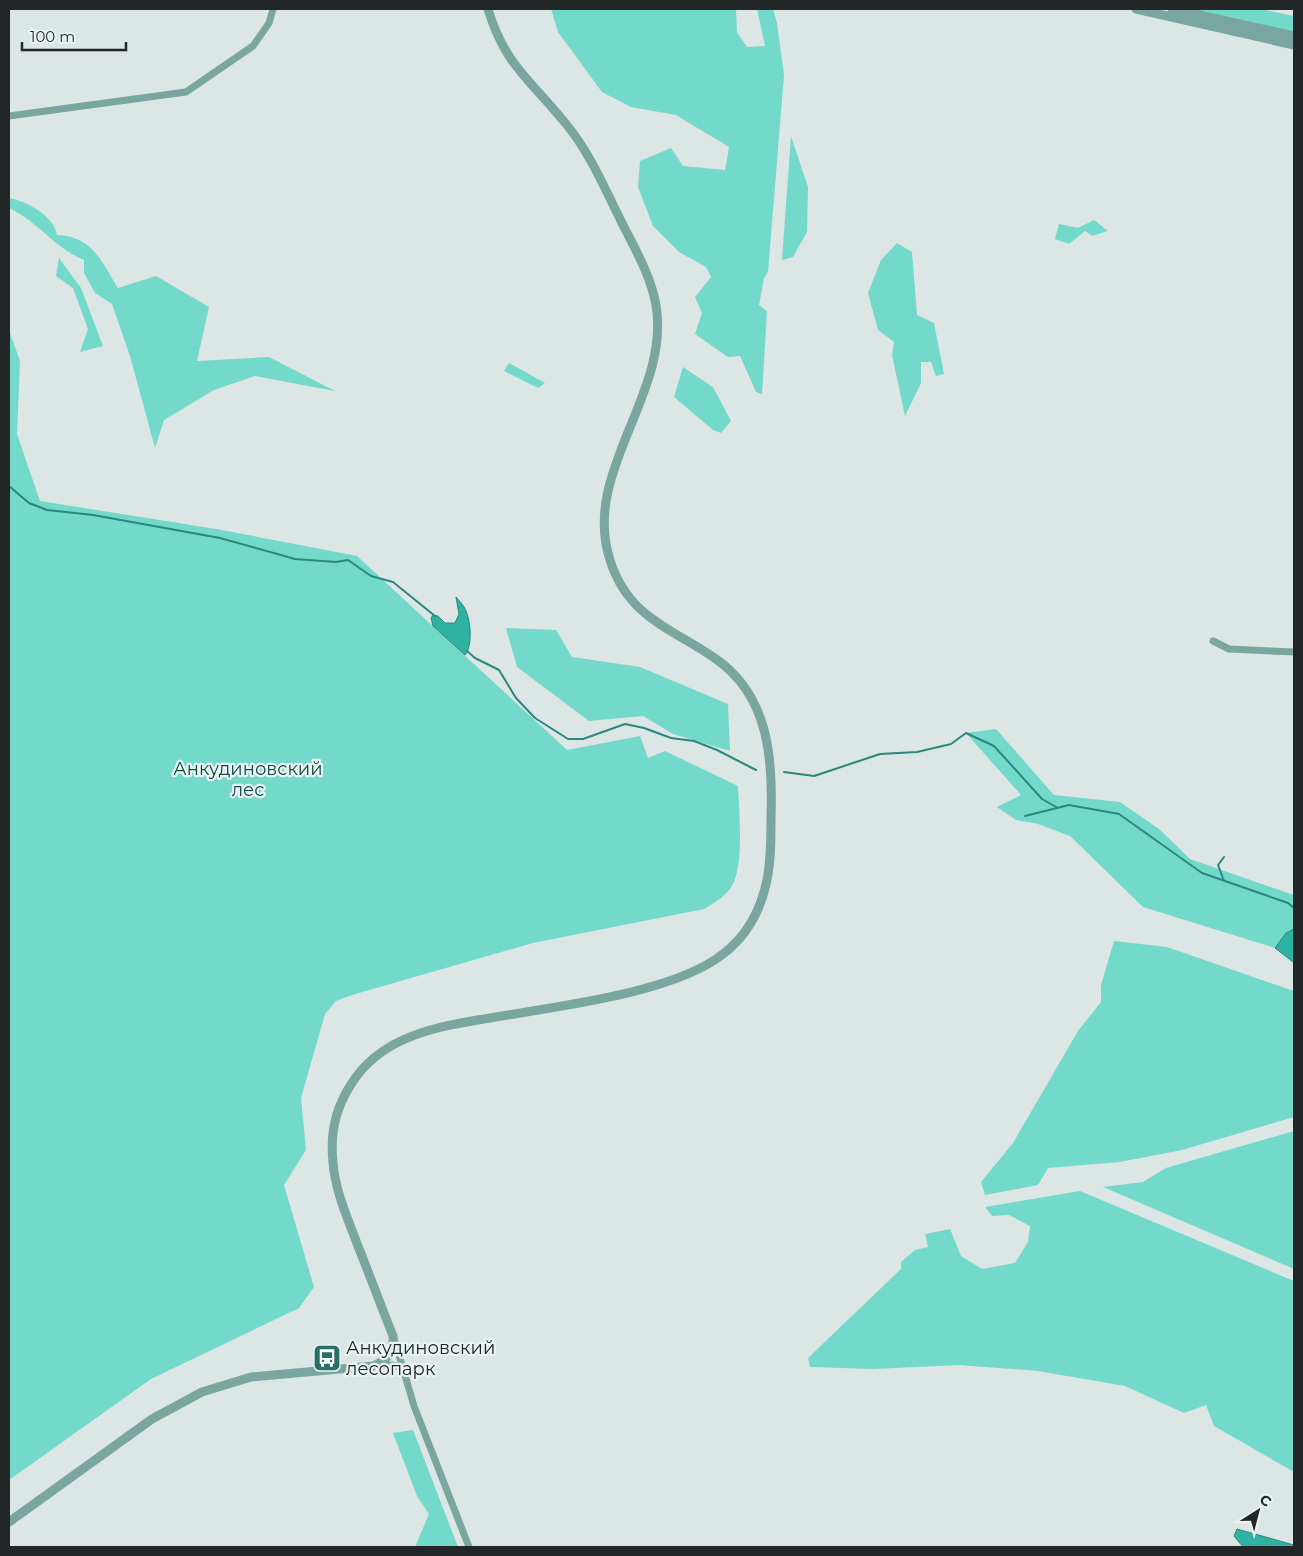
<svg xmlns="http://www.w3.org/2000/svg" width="1303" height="1556" font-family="Montserrat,sans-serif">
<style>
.green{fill:#73d9ca}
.water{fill:#30b2a3;stroke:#2c887e}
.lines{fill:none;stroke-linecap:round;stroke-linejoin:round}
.stream{stroke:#2c887e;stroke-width:2}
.minor{stroke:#79a79f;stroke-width:7}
.tertiary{stroke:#79a79f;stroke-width:9}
.labels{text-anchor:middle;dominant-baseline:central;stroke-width:4.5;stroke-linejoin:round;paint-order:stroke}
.park-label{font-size:18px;fill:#144a43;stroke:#e9f4f2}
.poi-label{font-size:18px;fill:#222626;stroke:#e9f4f2;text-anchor:start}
</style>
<rect width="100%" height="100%" fill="#dce6e4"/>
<path class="green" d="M551 9H736L737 32 747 47 765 46 757 9H773L777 23 784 75 768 272 764 278 759 305 767 311 762 394 756 392 740 356 728 357 695 334 702 313 695 297 711 277 706 267 679 252 653 226 638 187 640 161 671 148 683 166 725 170 729 147 676 115 631 107 602 92 558 32Z
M1189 9H1260L1294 16V32Z
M791 136 808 187 807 232 793 257 782 260Z
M9 198C27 201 54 216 57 235 92 236 102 262 118 288L156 276 209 307 197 361 269 357 335 391 255 376 214 390 164 420 155 448 130 356 112 304 95 293 84 273V260C56 249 37 221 9 208Z
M1094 220 1108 231 1092 236 1085 231 1069 244 1055 239 1059 224 1078 228Z
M897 243 912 252 917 315 934 323 944 374 936 376 931 362H921V383L905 416 892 355 894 342 878 330 868 293 881 260Z
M59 258 81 288 103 346 80 352 88 329 73 288 56 276Z
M9 330 20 361 17 434 40 501 222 530 357 556 567 750 640 736 648 758 665 751 738 786C739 810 744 862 733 884 727 895 715 903 704 909L533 943 352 995 336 1001 325 1014 301 1098 306 1150 284 1185 314 1287 299 1308 151 1379 9 1480Z
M509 363 545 383 538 388 504 371Z
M683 367 713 387 731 421 721 433 713 430 674 397Z
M506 628 556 630 572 657 640 667 728 704 730 751 673 734 643 716 589 721 517 667Z
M996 729 1054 795 1120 802 1159 829 1190 859 1294 895V929L1286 933 1275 948 1143 907 1070 836 1038 824 1016 820 997 807 1021 795 966 733Z
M1114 941 1167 947 1294 991V1117L1182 1150 1120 1162 1048 1168 1038 1185 985 1195 981 1182 1013 1143 1078 1031 1101 1002V985Z
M1294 1131V1269L1103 1187 1143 1182 1166 1168Z
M1080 1191 1294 1281V1472L1214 1426 1206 1405 1184 1413 1125 1386 1038 1371 959 1365 873 1369 810 1367 808 1358 901 1269V1262L915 1250 928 1247 925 1234 950 1229 961 1256 982 1269 1015 1263 1028 1242 1030 1226 1009 1215 992 1216 985 1207Z
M413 1430 458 1547H415L429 1514 417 1496 393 1433Z"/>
<path class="water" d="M456 597C459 600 462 604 464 607 471 618 473 646 465 655L433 626 431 618 433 615 438 616 445 623H455L459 614Z
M1294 929V962H1293L1275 948 1286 933Z
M1237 1529 1294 1545V1547H1243L1234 1536Z"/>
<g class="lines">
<path class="stream" d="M9 486 29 503 47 510 93 515 220 538 295 559 336 562 348 560 371 576 393 582 435 616
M467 651 475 658 499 670 516 698 535 718 568 739H583L625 724 644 728 671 738 694 741 717 750 756 770
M784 772 814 776 880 754 917 752 951 744 966 733 994 746 1042 799 1058 808
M1025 816 1069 805 1119 814 1202 873 1288 903 1294 908
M1224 881 1218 865 1224 857"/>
<path class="minor" d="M9 116 186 92 253 46 269 23 273 9
M1213 641 1229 649 1294 652
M394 1338 414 1406 469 1547
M376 1365H392L403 1368"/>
<path class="tertiary" d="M1136 9 1294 45
M1172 9 1294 36
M9 1522 152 1419 202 1392 251 1377 373 1366C388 1360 394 1352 393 1336 381 1306 370 1276 358 1246 348 1219 335 1191 333 1162 330 1135 336 1108 350 1086 381 1034 441 1026 496 1017 558 1006 674 993 723 954 747 936 761 909 767 880 771 859 771 839 771 818 773 759 769 696 716 659 672 628 628 618 610 560 581 472 671 394 656 305 651 276 635 249 622 223 605 189 590 153 566 124 531 80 505 66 488 9"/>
</g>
<defs>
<symbol id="bus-square" viewBox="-11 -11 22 22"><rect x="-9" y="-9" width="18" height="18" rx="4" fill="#286f66" stroke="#e9f4f2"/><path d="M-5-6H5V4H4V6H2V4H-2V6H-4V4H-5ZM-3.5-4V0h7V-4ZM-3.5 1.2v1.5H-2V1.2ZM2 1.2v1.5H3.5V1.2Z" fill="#fff"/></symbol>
</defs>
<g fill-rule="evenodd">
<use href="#bus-square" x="311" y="1342" width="32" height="32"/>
</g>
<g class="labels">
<g class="park-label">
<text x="248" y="769">Анкудиновский<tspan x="248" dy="21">лес</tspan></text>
</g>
<g class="poi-label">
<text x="346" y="1348">Анкудиновский<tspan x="346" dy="21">лесопарк</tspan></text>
</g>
</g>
<rect width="1303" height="1556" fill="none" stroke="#222626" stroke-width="20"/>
<g transform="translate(1258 1511) rotate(36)" stroke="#e9f4f2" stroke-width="4" paint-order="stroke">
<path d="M0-4L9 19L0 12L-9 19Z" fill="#222626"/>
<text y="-8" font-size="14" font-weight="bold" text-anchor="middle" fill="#222626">С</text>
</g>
<path d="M22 42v8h104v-8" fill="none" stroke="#222626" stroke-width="2.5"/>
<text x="30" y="42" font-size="15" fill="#222626" stroke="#e9f4f2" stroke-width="4" paint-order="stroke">100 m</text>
</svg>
